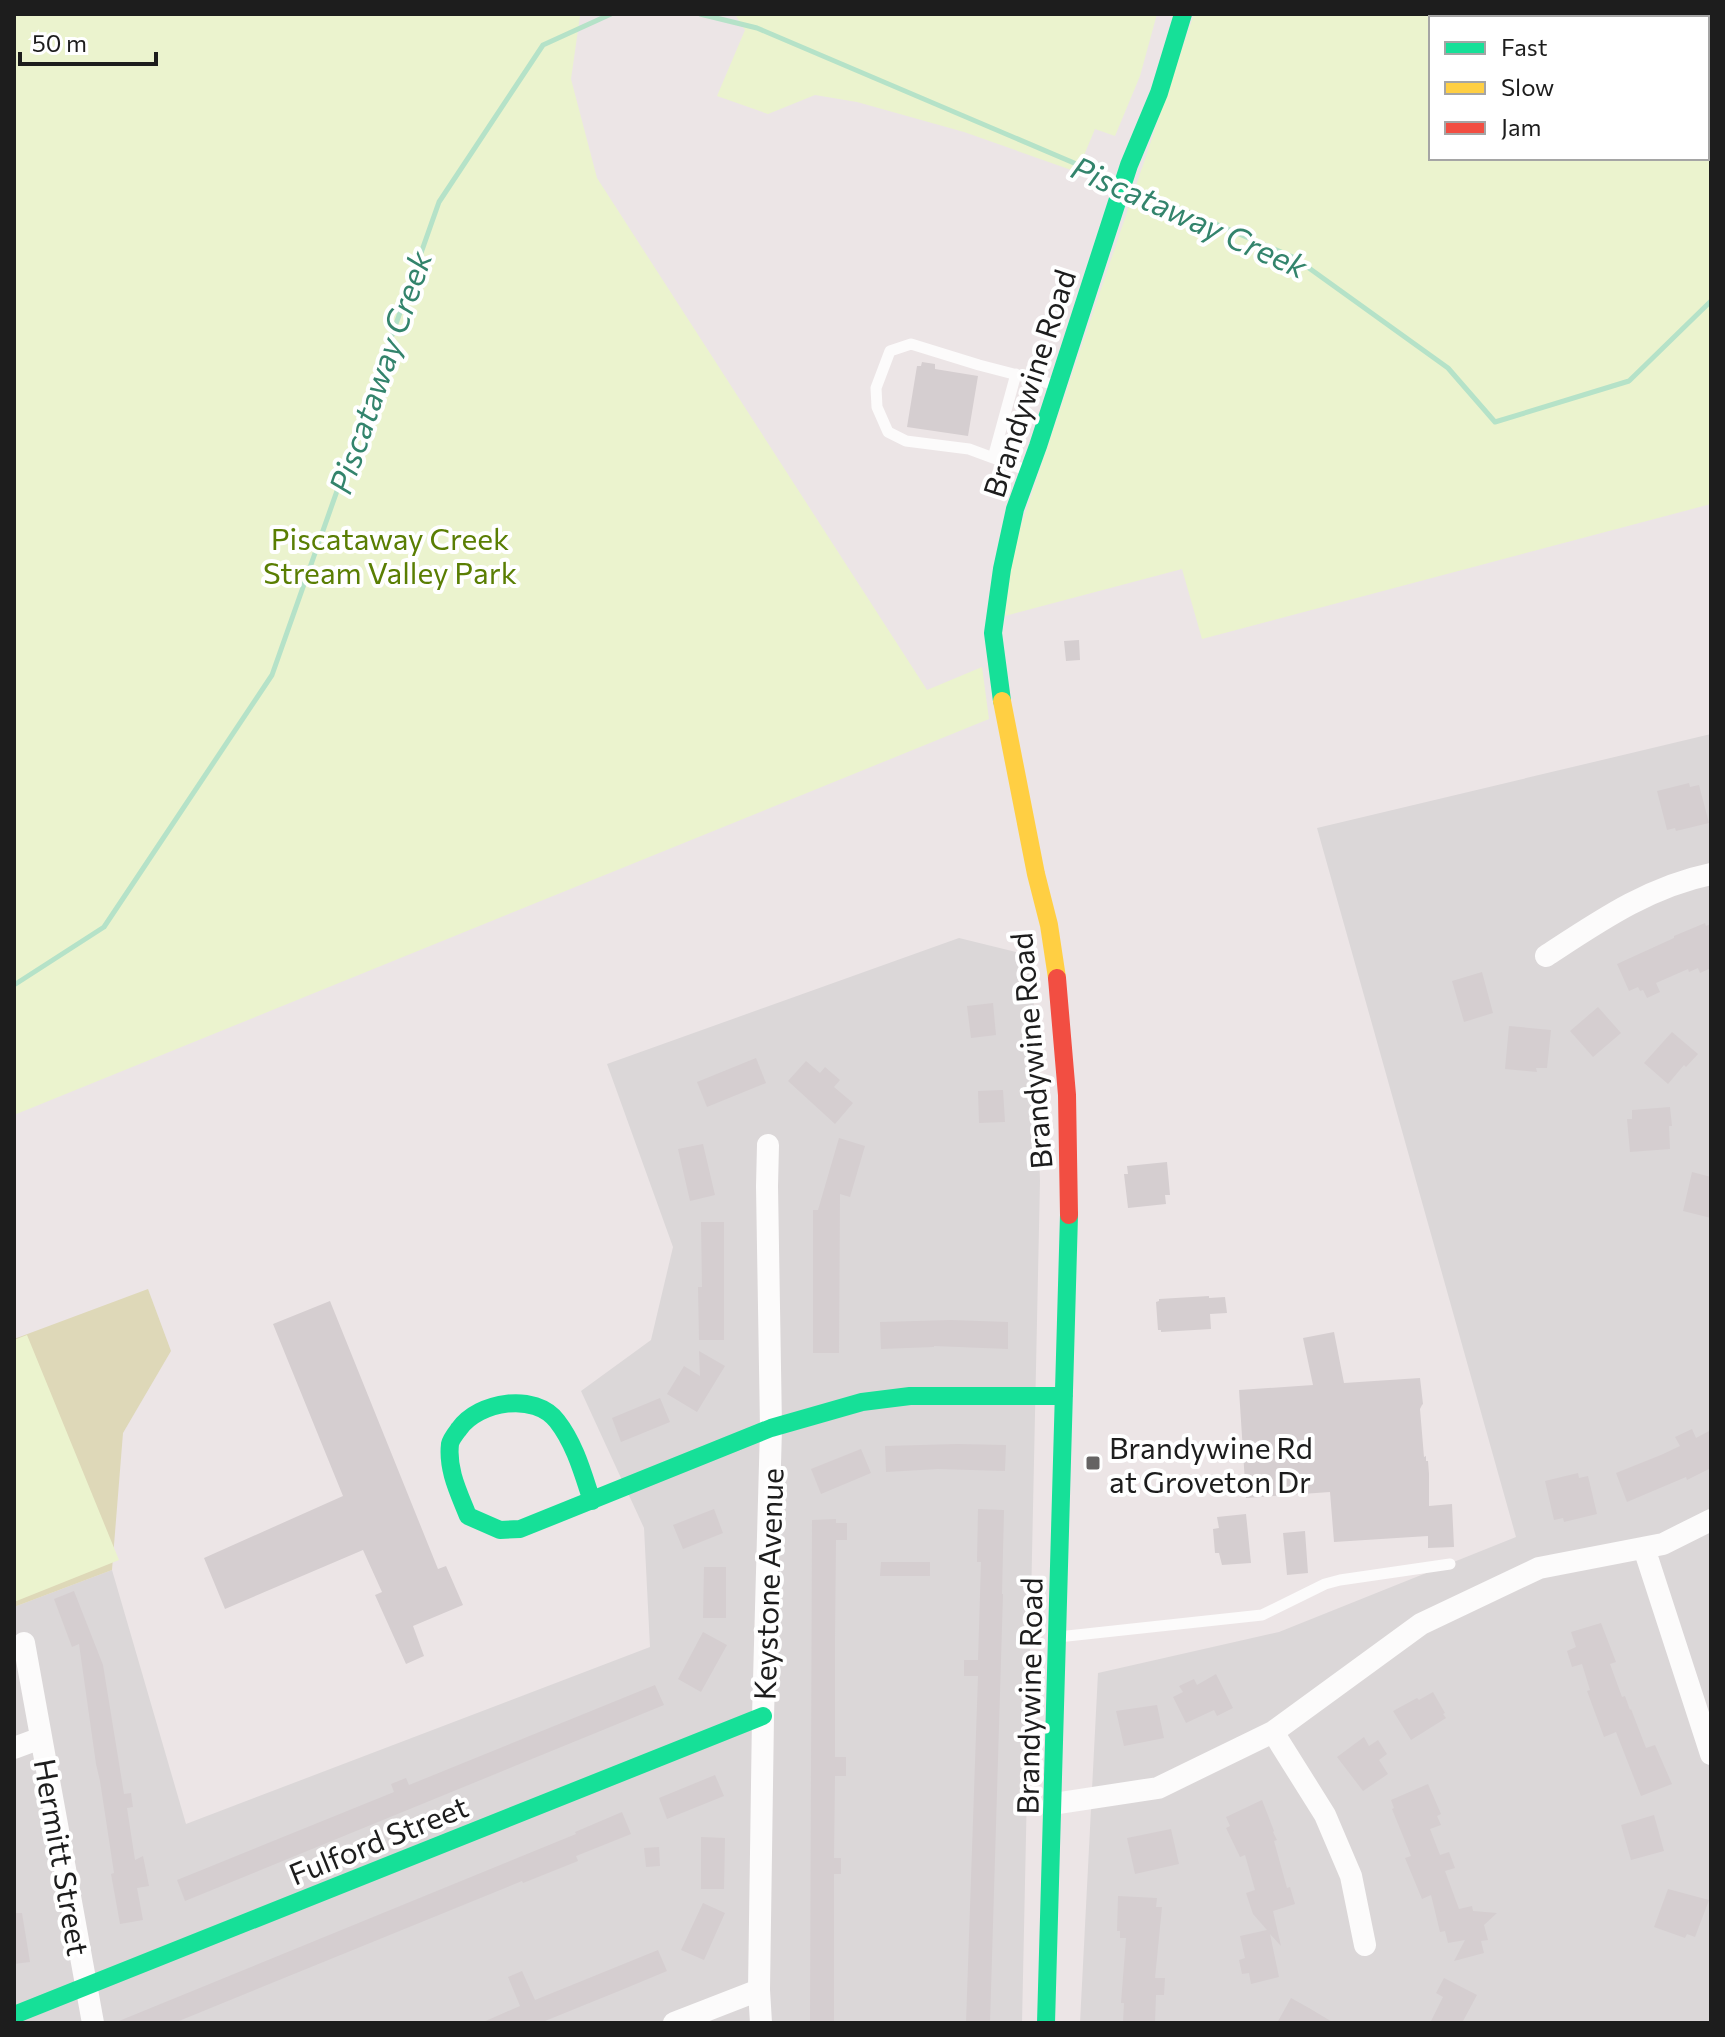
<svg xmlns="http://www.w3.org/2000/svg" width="1725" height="2037" font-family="Commissioner,sans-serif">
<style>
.residential{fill:#dbd7d8}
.forest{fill:#ded8b8}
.park{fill:#ebf3ce;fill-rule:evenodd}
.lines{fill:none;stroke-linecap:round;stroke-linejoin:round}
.stream{stroke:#b5e2c8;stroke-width:5}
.building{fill:#d5ced0}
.lane{stroke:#fcfbfb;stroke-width:11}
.street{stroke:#fcfbfb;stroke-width:22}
.fast{stroke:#16e098;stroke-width:18}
.slow{stroke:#ffcf43;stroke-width:18}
.jam{stroke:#f24e42;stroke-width:18}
.poi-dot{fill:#656363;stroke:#fff;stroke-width:3}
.labels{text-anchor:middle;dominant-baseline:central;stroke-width:8;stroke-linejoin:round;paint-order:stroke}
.street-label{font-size:30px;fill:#1d1d1d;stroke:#fff}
.park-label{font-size:30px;fill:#5a7e03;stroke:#fff}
.poi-label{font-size:30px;fill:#1d1d1d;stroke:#fff;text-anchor:start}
.water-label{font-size:32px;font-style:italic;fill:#33846c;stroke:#fff}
</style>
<rect width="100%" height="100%" fill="#ece5e6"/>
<path class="residential" d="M1711 734V2023H1080L1098 1673 1279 1632 1516 1537 1317 828Z
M959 938 1032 956 1040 1181 1022 2023H14V1607L112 1570 186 1824 650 1647 644 1528 581 1391 651 1340 673 1247 607 1064Z"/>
<path class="forest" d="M148 1289 171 1351 123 1433 112 1570 14 1607V1339Z"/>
<path class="park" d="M14 14H1157L1140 76 1115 136 1095 129 1077 172 964 132 857 102 815 95 768 114 717 96 745 30 736 16H580L571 79 597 178 927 690 982 667 989 719 14 1115Z
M1194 14H1711V504L1202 639 1182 569 1005 616 1013 549ZM1431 18H1707V158H1431Z
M27 1335 119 1560 14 1602V1340Z"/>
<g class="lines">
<path class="stream" d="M700 14 757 28 1114 180
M1130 187 1295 258 1448 368 1495 422 1629 381 1711 301
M14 985 104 927 272 675 439 202 543 45 611 14"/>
</g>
<path class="building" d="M922 362 935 364V369L978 376 968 436 907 427 917 366H921Z
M1079 640 1080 660 1066 661 1064 641Z
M1689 783 1690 787 1699 785 1709 823 1676 831 1675 828 1667 830 1657 791Z
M1705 923 1706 926 1711 924V968L1700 973 1698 968 1689 972 1688 969 1656 983 1660 992 1647 998 1643 990 1640 991 1638 987 1629 991 1617 964 1674 938V936Z
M1482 972 1493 1013 1464 1022 1452 981Z
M993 1003 996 1035 971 1038 967 1006Z
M1598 1007 1621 1033 1593 1057 1570 1031Z
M1509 1026 1551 1030 1547 1068H1536L1537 1072 1505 1069Z
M1672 1032 1698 1054 1686 1067 1684 1065 1668 1084 1644 1063Z
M756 1058 766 1083 707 1107 697 1082Z
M806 1061 820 1073 825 1067 840 1080 834 1087 853 1103 835 1124 788 1081Z
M1003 1090 1005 1122 979 1123 978 1091Z
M1670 1107 1672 1126H1669L1670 1149 1630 1152 1627 1119H1632V1110Z
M839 1138 865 1146 850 1197 840 1194 839 1353H813V1210H818Z
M703 1144 715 1195 690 1201 678 1149Z
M1167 1162 1170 1195H1165L1166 1204 1128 1208 1124 1174H1128L1127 1166Z
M1692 1172 1711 1177V1218L1683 1211Z
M701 1222H724V1340H699L698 1287H702Z
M1209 1296V1298L1225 1297 1227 1313 1210 1314 1211 1329 1161 1332V1330H1158L1156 1302 1159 1301V1299Z
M330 1301 438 1569 446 1566 463 1605 413 1626 424 1656 406 1664 375 1595 382 1592 363 1550 225 1609 204 1558 343 1496 273 1324Z
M951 1320 1008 1322V1349L934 1346V1347L881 1349 880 1322Z
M1334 1332 1344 1383 1420 1378 1423 1404 1422 1405 1420 1409 1424 1457 1426 1456V1461H1428L1429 1474V1506L1452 1504 1454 1547 1428 1548V1536L1334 1542 1330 1492 1246 1498 1239 1390 1313 1385 1303 1338Z
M699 1351 725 1366 697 1412 667 1394 684 1366 700 1376Z
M660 1398 670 1422 621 1442 612 1418Z
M1692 1429 1696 1438 1711 1430V1468L1687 1480 1686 1477 1627 1502 1616 1473 1661 1455 1680 1446 1675 1437Z
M957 1444 1006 1445 1005 1471 938 1469 886 1472 885 1446Z
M861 1449 871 1473 821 1494 811 1469Z
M1578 1473 1579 1478 1588 1476 1597 1514 1564 1522 1563 1518 1554 1520 1545 1481Z
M714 1509 723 1533 683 1549 673 1525Z
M978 1509 1004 1510 1002 1594H1003L990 2023H966L978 1676H964V1660H978L981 1562H977Z
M1246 1514 1251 1563 1222 1565 1219 1553H1215L1213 1529 1219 1528 1217 1517Z
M836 1519V1523H847V1540H836L835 1638V1757H846V1776H835L834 1858H841V1874H834V2023H810L812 1520Z
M1305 1531 1308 1573 1287 1575 1283 1533Z
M881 1562H930V1576H880Z
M704 1567H726V1618H703Z
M74 1591 103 1665 124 1794 131 1793 133 1807 127 1808 135 1860 143 1856 149 1886 137 1888 143 1920 120 1924 111 1874 114 1873 100 1781 96 1764 79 1644 72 1647 54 1599Z
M1601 1623 1616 1662 1610 1664 1622 1697 1625 1696 1630 1710 1631 1709 1646 1748 1655 1745 1672 1784 1641 1796 1616 1732 1604 1737 1587 1691 1590 1690 1582 1664 1572 1667 1567 1651 1576 1647 1571 1632Z
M703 1632 727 1645 701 1692 678 1679Z
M1216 1674 1233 1708 1217 1716 1214 1710 1186 1723 1173 1697 1183 1692 1179 1686 1194 1679 1197 1685Z
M655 1685 664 1705 185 1901 177 1880 394 1792 391 1784 406 1778 409 1785Z
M1433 1692 1445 1713 1443 1714 1446 1718 1411 1740 1393 1711 1417 1698 1419 1700Z
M1157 1705 1164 1738 1124 1746 1116 1711Z
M1364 1737 1369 1746 1378 1740 1387 1754 1379 1760 1388 1774 1363 1791 1337 1757Z
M715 1775 724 1796 667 1819 659 1798Z
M1428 1784 1441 1814 1437 1816 1441 1825 1430 1829 1440 1855 1449 1852 1455 1868 1445 1871 1459 1909 1472 1906 1473 1911 1497 1913 1484 1925 1488 1940 1481 1941 1484 1953 1454 1961 1465 1940 1448 1943 1445 1931 1440 1932 1431 1895 1422 1899 1405 1858 1411 1856 1392 1809 1394 1808 1391 1800Z
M1262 1800 1274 1831 1273 1832 1277 1840 1274 1841 1287 1888 1290 1887 1295 1904 1273 1911 1281 1946 1270 1934 1279 1977 1251 1984 1249 1973 1242 1974 1239 1960 1245 1958 1240 1936 1267 1930 1253 1914 1246 1893 1255 1890 1245 1855 1240 1857 1226 1828 1230 1826 1226 1817Z
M622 1812 631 1834 576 1856 578 1861 523 1883 522 1881 174 2023H114L576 1834 575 1832Z
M1654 1815 1664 1851 1631 1860 1621 1825Z
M1171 1829 1179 1864 1135 1874 1127 1838Z
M701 1837 725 1838 724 1889H701Z
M659 1847 660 1866 646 1867 644 1848Z
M1668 1889 1709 1900 1695 1937 1687 1934 1685 1938 1654 1927Z
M1118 1896 1157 1898 1156 1907H1162L1155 1978H1165L1164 1995H1156L1155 2023H1123L1124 2003H1121L1126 1938H1120V1931H1117Z
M703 1903 725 1913 704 1960 681 1950Z
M14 1913H22L30 1962 14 1964Z
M658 1950 667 1971 619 1991 540 2023H481L520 2006 508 1977 522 1971 535 2000Z
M1444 1978 1477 1995 1462 2023H1430L1443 1997 1436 1993Z
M1291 1998 1309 2008 1334 2023H1277Z"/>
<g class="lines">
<path class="lane" d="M993 458 1016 374
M1026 470 969 449 906 441 888 432 877 407 876 388 890 351 911 344 979 365 1056 385
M1058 1637 1262 1615 1325 1584 1340 1580 1450 1564"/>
<path class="street" d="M1546 956C1598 922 1648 887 1711 874
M1644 1548 1711 1754
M24 1643 93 2023
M1273 1732 1325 1815 1351 1876 1365 1945
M14 1748 41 1738
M1053 1804 1158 1788 1273 1732 1421 1624 1539 1568 1663 1544 1711 1520
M674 2023 759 1990
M761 2023 759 1990 763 1716 771 1428 767 1186 768 1145"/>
<path class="fast" d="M1002 701 993 633 1002 569 1015 509 1038 446 1129 165 1159 93 1183 14
M592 1501C583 1474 575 1444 557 1421 535 1392 479 1401 459 1429 456 1433 451 1439 450 1444 447 1470 459 1493 468 1516L500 1530 520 1529 771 1428 862 1402 910 1396H1064
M14 2015 763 1716
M1046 2023 1069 1215"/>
<path class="slow" d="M1002 701 1036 874 1049 925 1057 978"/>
<path class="jam" d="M1057 978 1067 1095 1069 1215"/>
</g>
<rect class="poi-dot" x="1085" y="1455" width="16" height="16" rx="4"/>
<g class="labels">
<g class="street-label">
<text transform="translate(1028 383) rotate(-72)">Brandywine Road</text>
<text transform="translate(1030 1051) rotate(-95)">Brandywine Road</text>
<text transform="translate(767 1584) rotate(-88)">Keystone Avenue</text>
<text transform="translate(1028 1696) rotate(-89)">Brandywine Road</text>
<text transform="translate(378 1839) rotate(-22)">Fulford Street</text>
<text transform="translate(63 1857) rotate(80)">Hermitt Street</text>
</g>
<g class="park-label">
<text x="390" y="537">Piscataway Creek<tspan x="390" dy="34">Stream Valley Park</tspan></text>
</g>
<g class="poi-label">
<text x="1109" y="1446">Brandywine Rd<tspan x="1109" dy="34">at Groveton Dr</tspan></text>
</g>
<g class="water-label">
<text transform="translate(1190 216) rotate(24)">Piscataway Creek</text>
<text transform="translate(379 372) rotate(-71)">Piscataway Creek</text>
</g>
</g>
<rect width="1725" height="2037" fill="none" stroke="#1d1d1d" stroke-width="32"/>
<rect x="1429" y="16" width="280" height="144" fill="#ffffff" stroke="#a5a5a5" stroke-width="2"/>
<rect x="1445" y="42" width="40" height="12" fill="#16e098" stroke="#a5a5a5" stroke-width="2"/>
<text x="1501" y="56" font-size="24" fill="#1d1d1d">Fast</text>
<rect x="1445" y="82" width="40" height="12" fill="#ffcf43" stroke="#a5a5a5" stroke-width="2"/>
<text x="1501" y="96" font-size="24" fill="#1d1d1d">Slow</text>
<rect x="1445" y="122" width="40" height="12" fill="#f24e42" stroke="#a5a5a5" stroke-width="2"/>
<text x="1501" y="136" font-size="24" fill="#1d1d1d">Jam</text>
<path d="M20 52v12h136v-12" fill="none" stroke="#1d1d1d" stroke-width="4"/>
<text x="32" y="52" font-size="24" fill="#1d1d1d" stroke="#ffffff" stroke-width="6" paint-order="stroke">50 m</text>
</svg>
